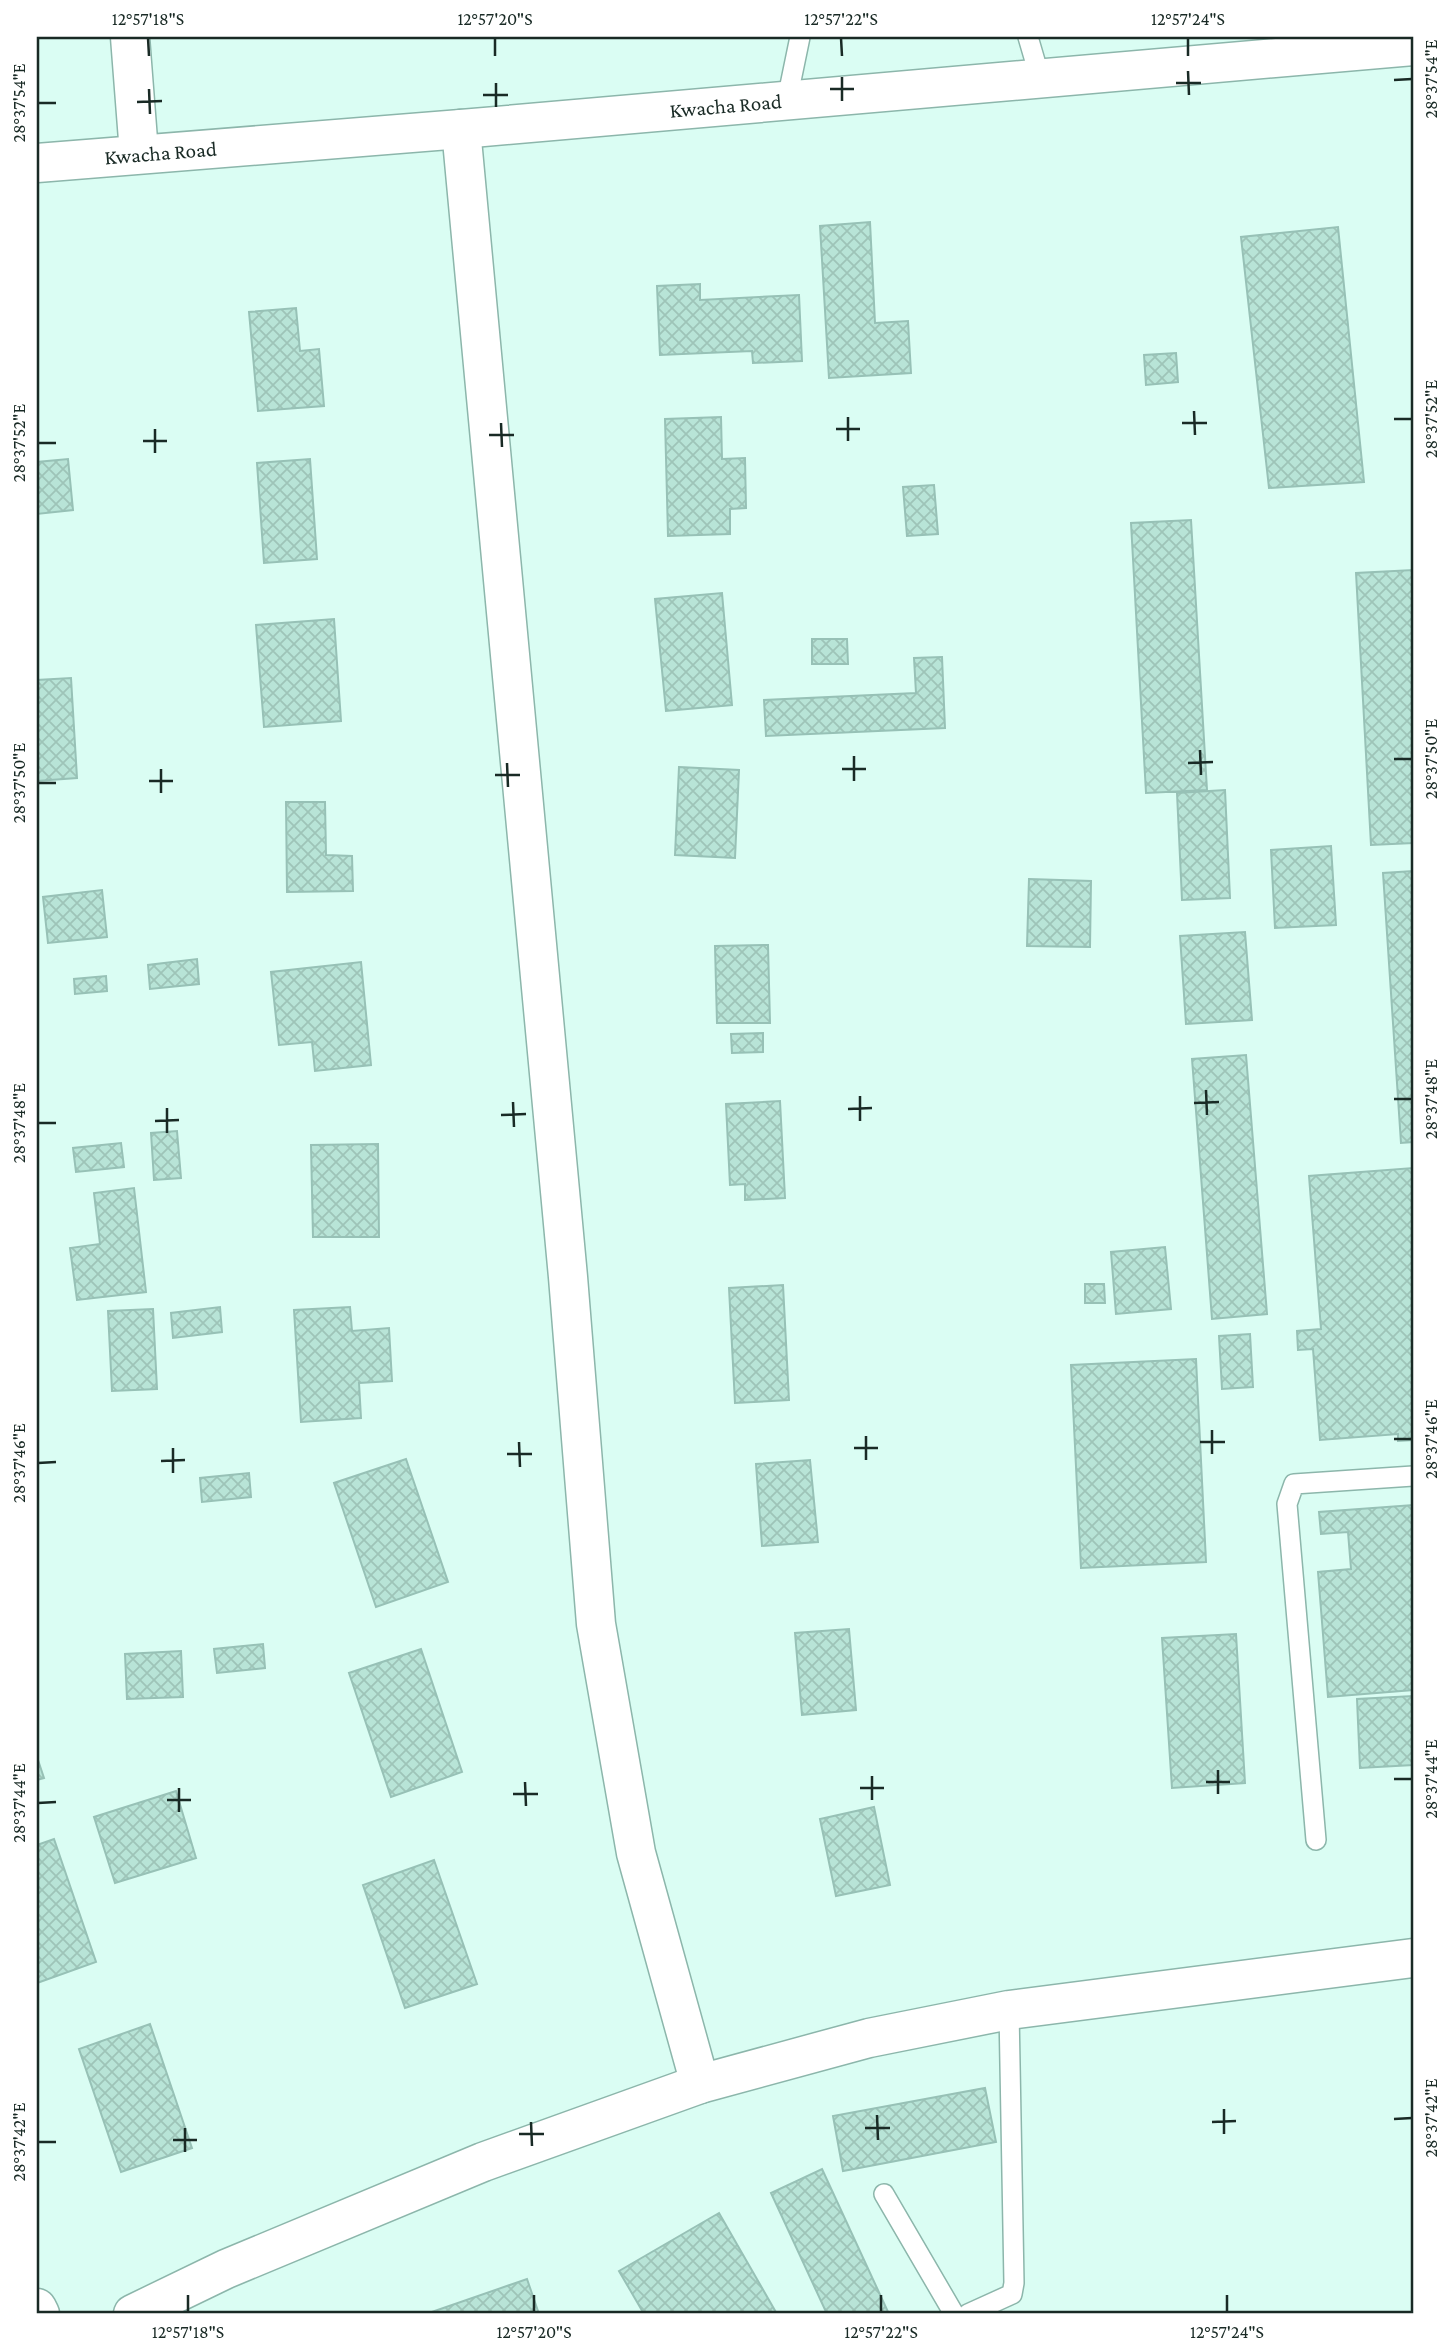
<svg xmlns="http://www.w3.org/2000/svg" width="1450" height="2351" font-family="'Crimson Pro',serif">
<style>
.building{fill:url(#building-cross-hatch);stroke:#97c1b6;stroke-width:2}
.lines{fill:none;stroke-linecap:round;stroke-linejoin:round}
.service-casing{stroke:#8cb6ab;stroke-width:22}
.minor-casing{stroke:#8cb6ab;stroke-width:41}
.tertiary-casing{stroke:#8cb6ab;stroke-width:41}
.secondary-casing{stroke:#8cb6ab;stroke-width:41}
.service{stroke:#fff;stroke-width:19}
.minor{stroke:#fff;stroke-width:38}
.tertiary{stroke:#fff;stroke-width:38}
.secondary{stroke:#fff;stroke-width:38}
.ticks{fill:none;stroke:#192a25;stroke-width:2.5}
.labels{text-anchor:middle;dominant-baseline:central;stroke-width:5;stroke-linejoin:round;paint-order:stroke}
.street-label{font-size:21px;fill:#192a25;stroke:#fff}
.neatline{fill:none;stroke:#192a25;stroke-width:2.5}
.ticks-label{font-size:18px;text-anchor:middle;fill:#192a25}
</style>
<defs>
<pattern id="building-cross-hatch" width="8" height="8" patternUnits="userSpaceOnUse" patternTransform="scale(1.75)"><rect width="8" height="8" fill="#b8e4d7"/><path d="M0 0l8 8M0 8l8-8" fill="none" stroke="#9ec4b8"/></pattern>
</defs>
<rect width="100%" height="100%" fill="#dafdf3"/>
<path class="building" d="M870 222 875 323 908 321 911 373 829 378 820 226Z
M1338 227 1364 482 1269 488 1241 237Z
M700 284V300L799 295 802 361 753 363 752 351 660 355 657 286Z
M296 308 300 351 319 349 324 406 258 411 249 312Z
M1176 353 1178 382 1146 385 1144 355Z
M721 417 722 459 745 458 746 508 730 509V534L668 536 665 419Z
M68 459 73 510 37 514V462Z
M310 459 317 559 264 563 257 463Z
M934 485 938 534 907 536 903 487Z
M1191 520 1207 790 1146 793 1131 523Z
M1413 570V843L1371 845 1356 573Z
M722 593 732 705 666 711 655 599Z
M334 619 341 721 264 727 256 625Z
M812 639H847L848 664H812Z
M942 657 945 728 766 736 764 700 916 693 914 658Z
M71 678 77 778 37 781V680Z
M679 767 739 770 735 858 675 855Z
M1225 790 1230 898 1182 900 1177 793Z
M286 802H325L326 855 352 856 353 891 287 892Z
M1331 846 1336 925 1275 928 1271 850Z
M1413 871V1142L1401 1143 1383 873Z
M1029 879 1091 881 1090 947 1027 946Z
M102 890 107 937 48 943 43 897Z
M1245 932 1252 1020 1186 1024 1180 936Z
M768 945 770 1023H717L715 946Z
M197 959 199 984 150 989 148 965Z
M361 962 371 1065 315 1071 312 1042 279 1045 271 972Z
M106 976 107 991 75 994 74 979Z
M763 1033V1052L732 1053 731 1034Z
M1246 1055 1267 1314 1212 1319 1192 1059Z
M780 1101 785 1198 745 1200V1184L730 1185 726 1104Z
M177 1131 181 1178 154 1180 151 1133Z
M121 1143 124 1167 76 1172 73 1148Z
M378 1144 379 1237H313L311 1145Z
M1413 1168V1440L1398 1441V1434L1320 1440 1313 1349 1298 1350 1297 1331 1321 1329 1309 1176Z
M134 1188 146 1292 77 1300 70 1248 100 1244 94 1193Z
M1165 1247 1171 1309 1116 1314 1111 1252Z
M1085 1284H1104L1105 1303H1085Z
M783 1285 789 1400 735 1403 729 1288Z
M220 1307 222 1332 173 1338 171 1313Z
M350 1307 352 1331 389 1328 392 1381 359 1383 361 1418 301 1422 294 1310Z
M153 1309 157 1389 112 1391 108 1311Z
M1250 1334 1253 1387 1222 1389 1219 1336Z
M1196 1359 1206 1562 1081 1568 1071 1365Z
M406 1459 448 1582 376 1607 334 1483Z
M810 1460 818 1542 762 1546 756 1464Z
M249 1473 251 1497 202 1502 200 1478Z
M1413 1505V1690L1328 1697 1318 1572 1351 1569 1348 1532 1321 1534 1319 1512Z
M849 1629 856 1710 802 1715 795 1633Z
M1236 1634 1245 1783 1172 1788 1162 1638Z
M263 1644 265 1668 217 1673 214 1649Z
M421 1649 462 1772 391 1797 349 1673Z
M181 1651 183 1697 127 1699 125 1654Z
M1413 1696V1765L1360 1768 1357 1699Z
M37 1757 44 1778 37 1780Z
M176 1791 196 1858 115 1883 94 1817Z
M874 1807 890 1885 836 1896 820 1819Z
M54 1839 96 1962 37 1983V1845Z
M434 1860 477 1984 405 2008 363 1885Z
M150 2024 192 2148 121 2172 79 2049Z
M985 2088 996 2142 843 2171 833 2116Z
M822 2169 889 2314H827L771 2193Z
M719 2213 777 2314H644L619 2271Z
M527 2279 539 2314H426Z"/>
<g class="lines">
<defs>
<path id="service" d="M1028 37 1040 78
M787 100 800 37
M1316 1840 1287 1504 1294 1484 1413 1476
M884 2194 954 2314
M968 2314 1012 2294 1014 2283 1009 2010"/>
<path id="minor" d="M130 37 139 153
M461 129 568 1277 596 1624 636 1853 700 2084
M37 2308 40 2314"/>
<path id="tertiary" d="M133 2314 226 2269 483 2162 700 2084 869 2038 1009 2010 1413 1958"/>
<g id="secondary">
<path id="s1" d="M37 163 461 129 1413 46"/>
</g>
</defs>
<use href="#service" class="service-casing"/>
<use href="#minor" class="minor-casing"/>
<use href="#tertiary" class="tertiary-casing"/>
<use href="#secondary" class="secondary-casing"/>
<use href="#service" class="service"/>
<use href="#minor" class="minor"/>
<use href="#tertiary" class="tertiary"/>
<use href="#secondary" class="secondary"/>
</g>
<path class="ticks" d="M148 38 149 56M495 38V56M841 38 842 56M1188 38V56M1188 71 1189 95M842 77V101M1394 80 1412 79M496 83V107M1176 83H1201M149 89 150 114M830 89H854M483 95H508M137 102 162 101M38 103H56M1194 411 1195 435M848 417V441M1394 419H1412M501 423 502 447M1182 423H1207M155 429V453M836 429H860M489 435H514M143 441H167M38 443H56M1200 750 1201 775M854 756V781M1394 759H1412M507 763 508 787M1188 763 1213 762M161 769V793M842 769H866M495 775H520M149 781H173M38 783H56M1206 1090 1207 1115M860 1096V1121M1394 1099H1412M513 1102 514 1127M1194 1103 1219 1102M167 1108V1133M848 1109 872 1108M501 1115 526 1114M155 1121 179 1120M38 1123H56M1212 1430V1454M866 1436V1460M1394 1439H1412M519 1442 520 1467M1200 1442H1225M173 1448V1473M854 1448H878M507 1454H532M161 1461 185 1460M38 1463 56 1462M1218 1770V1794M872 1776V1800M1394 1779H1412M525 1782 526 1806M1206 1782H1230M179 1788V1812M860 1788H884M513 1794H538M167 1800H191M38 1803 56 1802M1224 2109V2134M877 2115 878 2140M1394 2119 1412 2118M531 2122 532 2146M1212 2122 1236 2121M185 2128V2152M865 2128H890M519 2134H544M173 2140H197M38 2142H56M188 2295V2312M534 2295V2312M881 2295V2312M1227 2295V2312"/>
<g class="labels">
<g class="street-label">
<text stroke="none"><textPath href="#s1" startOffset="691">Kwacha Road</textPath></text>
<text stroke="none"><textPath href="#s1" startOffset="124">Kwacha Road</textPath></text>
</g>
</g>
<rect width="1450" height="2351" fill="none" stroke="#ffffff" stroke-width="77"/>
<rect x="38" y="38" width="1374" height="2274" class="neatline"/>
<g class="ticks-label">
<text x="148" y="25">12°57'18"S</text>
<text x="495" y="25">12°57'20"S</text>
<text x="841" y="25">12°57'22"S</text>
<text x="1188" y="25">12°57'24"S</text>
<text transform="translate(1431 79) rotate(-90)" y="6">28°37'54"E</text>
<text transform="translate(19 103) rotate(-90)" y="6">28°37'54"E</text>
<text transform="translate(1431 419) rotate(-90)" y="6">28°37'52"E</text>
<text transform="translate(19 443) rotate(-90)" y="6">28°37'52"E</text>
<text transform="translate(1431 759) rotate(-90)" y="6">28°37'50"E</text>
<text transform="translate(19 783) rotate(-90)" y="6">28°37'50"E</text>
<text transform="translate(1431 1099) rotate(-90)" y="6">28°37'48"E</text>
<text transform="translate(19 1123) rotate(-90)" y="6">28°37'48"E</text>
<text transform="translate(1431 1439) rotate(-90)" y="6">28°37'46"E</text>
<text transform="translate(19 1463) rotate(-90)" y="6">28°37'46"E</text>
<text transform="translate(1431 1779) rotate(-90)" y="6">28°37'44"E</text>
<text transform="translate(19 1803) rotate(-90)" y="6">28°37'44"E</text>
<text transform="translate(1431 2118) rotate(-90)" y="6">28°37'42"E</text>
<text transform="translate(19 2142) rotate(-90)" y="6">28°37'42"E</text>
<text x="188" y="2338">12°57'18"S</text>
<text x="534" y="2338">12°57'20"S</text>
<text x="881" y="2338">12°57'22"S</text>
<text x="1227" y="2338">12°57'24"S</text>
</g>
</svg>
